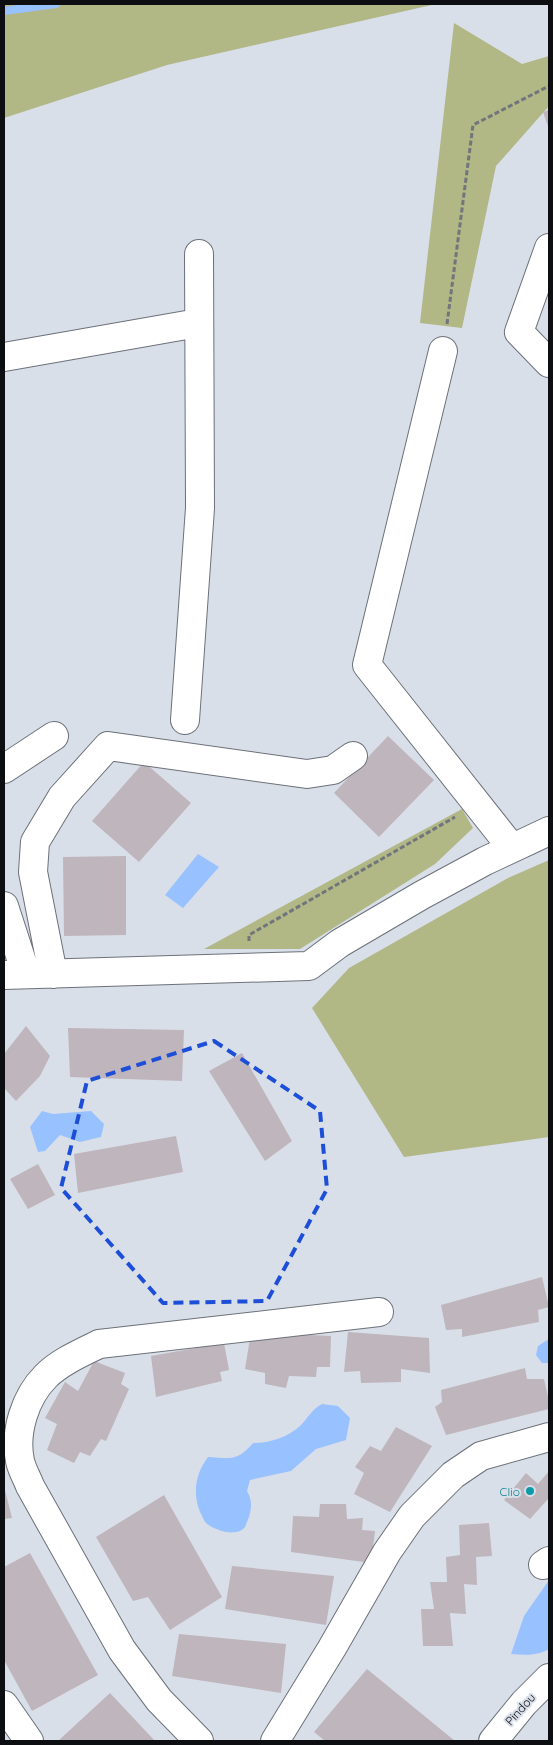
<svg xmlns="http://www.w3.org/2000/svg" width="553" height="1745" font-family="Quicksand,sans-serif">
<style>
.green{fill:#b1b785}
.water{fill:#98c1ff}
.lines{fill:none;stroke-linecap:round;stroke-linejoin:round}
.stream{stroke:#98c1ff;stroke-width:8}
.building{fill:#bfb5bc}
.minor-casing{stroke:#6c7179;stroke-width:30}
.path{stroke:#71757c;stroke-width:3;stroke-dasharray:5 2.5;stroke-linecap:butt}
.minor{stroke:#fff;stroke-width:28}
.marked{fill:none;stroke:#1d4ed8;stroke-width:4;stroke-dasharray:10 6;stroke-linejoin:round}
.culture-dot{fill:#0f9aa8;stroke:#d9dfe9;stroke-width:2}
.labels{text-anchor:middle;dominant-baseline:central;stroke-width:4;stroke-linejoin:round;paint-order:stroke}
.culture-label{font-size:12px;fill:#0d838f;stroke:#d9dfe9;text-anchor:end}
.street-label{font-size:12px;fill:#0c0e12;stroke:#d9dfe9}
</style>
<rect width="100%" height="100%" fill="#d9dfe9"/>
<path class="green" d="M4 4H436L167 65 4 118Z
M454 23 522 64 549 56V106L496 166 462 328 420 323Z
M462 809 473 828 435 864 300 949H204Z
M549 860V1137L404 1157 312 1008 349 968 508 878Z"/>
<path class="water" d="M198 854 219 867 183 908 165 895Z
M42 1111 53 1114 91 1111 104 1124 101 1137 80 1142 60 1135 45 1151 38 1152 30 1127Z
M549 1339V1363H542L536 1355 538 1346Z
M322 1404 338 1406 350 1418 346 1440 316 1449 291 1471 250 1480 247 1491C252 1500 252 1506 249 1517 248 1519 246 1525 245 1527 236 1538 213 1530 205 1522 203 1519 202 1515 200 1512 192 1492 196 1473 208 1457 230 1458 237 1462 253 1443 269 1443 287 1438 300 1426 308 1418 312 1409 322 1404Z
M549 1580V1649C538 1656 524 1655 511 1654L524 1616Z"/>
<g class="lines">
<path class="stream" d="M4 11 56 4"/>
</g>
<path class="building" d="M549 110V129L543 112Z
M388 736 434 780 379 837 334 793Z
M144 762 191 803 139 862 92 821Z
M126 856V935L64 936 63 857Z
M26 1026 50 1056 40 1076 16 1101 4 1088V1054Z
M68 1028 184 1030 182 1081 70 1077Z
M242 1053 292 1141 265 1161 209 1071Z
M176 1136 183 1172 78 1193 74 1154Z
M38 1164 55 1195 28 1209 10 1179Z
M542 1277 549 1307 538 1310 539 1322 462 1337V1329L446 1330 441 1305Z
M251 1332 331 1336 330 1367H317L316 1377 289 1376 286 1388 265 1384V1373L245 1369Z
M348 1332 429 1338 430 1373 401 1369V1382L361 1383 360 1371 344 1372Z
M224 1343 229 1370 220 1372 222 1381 156 1397 151 1356Z
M94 1361 125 1373 121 1384 129 1389 106 1441 101 1439 90 1456 80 1452 74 1463 47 1450 57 1424 45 1418 65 1382 78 1391Z
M525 1368 527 1379H544L549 1401V1409L446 1435 435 1407 442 1402 441 1390Z
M396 1427 432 1446 390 1512 354 1494 364 1473 355 1467 370 1446 381 1451Z
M549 1471V1500L548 1499 530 1519 504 1500 526 1473 538 1484Z
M4 1486 12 1518 4 1519Z
M164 1495 222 1597 170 1630 148 1597 133 1601 96 1537Z
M320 1504H346L347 1519 363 1518 362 1530 375 1531 371 1563 291 1552 293 1516 319 1517Z
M489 1523 492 1556 476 1557 477 1585 464 1584 466 1614 450 1613 453 1646H423L421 1609H434L430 1582H447L446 1557 460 1555 459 1525Z
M30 1553 98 1675 32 1711 4 1660V1567Z
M232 1566 334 1576 326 1625 225 1609Z
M179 1634 286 1644 281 1693 172 1676Z
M367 1669 455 1741H325L314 1732Z
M110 1693 155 1741H58Z"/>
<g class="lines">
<defs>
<path id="minor" d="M549 248 519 332 549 363
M443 351 367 665 512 848
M4 357 198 323
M185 720 200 508 199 254
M4 769 54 736
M4 906 26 974
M53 974 33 872 35 842 62 797 108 746 307 774 333 770 353 756
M4 975 309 966 340 943 422 895 485 861 549 831
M543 1565 549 1561
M4 1705 29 1741
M199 1741 159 1700 122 1650 30 1486C27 1478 22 1470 20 1461 14 1432 25 1397 46 1376 60 1362 81 1353 99 1344L379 1312
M275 1741 332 1648 387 1552 412 1516 453 1475 481 1456 549 1437
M493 1741 524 1703 549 1678"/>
</defs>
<use href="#minor" class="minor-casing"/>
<path class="path" d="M447 324 473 125 549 86
M249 941V935L455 817"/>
<use href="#minor" class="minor"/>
</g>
<path class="marked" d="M214 1041 320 1111 327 1189 267 1301 163 1303 61 1188 87 1081Z"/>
<circle class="culture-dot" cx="530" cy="1491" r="5"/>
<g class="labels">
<g class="culture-label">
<text x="520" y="1491">Clio</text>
</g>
<g class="street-label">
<text transform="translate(520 1709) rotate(-48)">Pindou</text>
</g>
</g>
<rect width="553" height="1745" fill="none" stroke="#0c0e12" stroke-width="10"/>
</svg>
